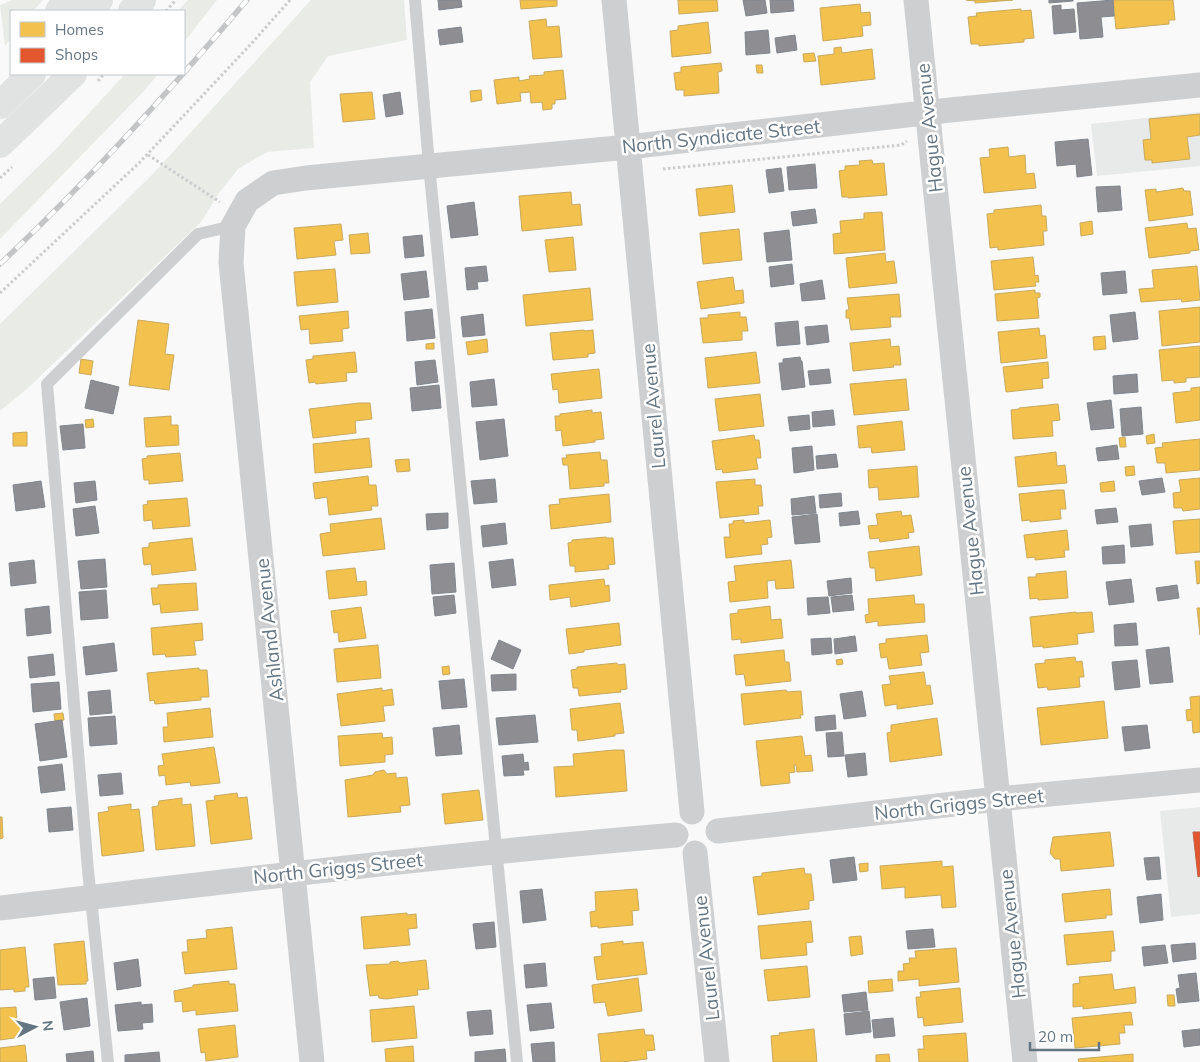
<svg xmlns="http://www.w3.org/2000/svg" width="1200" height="1062" font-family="Mulish,sans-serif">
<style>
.built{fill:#e8e9e9}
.green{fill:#e8ebe6}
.homes{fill:#f2c14e;stroke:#c8aa5e}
.shops{fill:#e4572e;stroke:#be6048}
.industry{fill:#8d8d92;stroke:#81868e}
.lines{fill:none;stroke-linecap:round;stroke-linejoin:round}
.path{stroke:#cbcccd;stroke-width:3;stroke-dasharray:2.5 2.5;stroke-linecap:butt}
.service{stroke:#cecfd0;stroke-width:12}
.minor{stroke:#cecfd0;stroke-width:25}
.secondary{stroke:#e1e2e2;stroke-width:28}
.rail-casing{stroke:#c3c5c6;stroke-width:5.5}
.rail{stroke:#fff;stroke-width:4;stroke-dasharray:11;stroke-linecap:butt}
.labels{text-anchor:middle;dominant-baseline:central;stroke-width:5;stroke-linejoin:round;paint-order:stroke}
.street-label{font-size:19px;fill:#657683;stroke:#fff}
</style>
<rect width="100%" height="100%" fill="#f9f9f9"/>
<path class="built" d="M1200 112V166L1097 176 1091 124Z
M1200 807V914L1171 917 1160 811Z"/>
<path class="green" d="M12 0H43L33 11H11V38L5 46 0 5Z
M188 0H217L184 42V11H178Z
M311 0H404L407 40 328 56 310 82 314 148 267 152 238 169 219 193 201 222 28 388 0 411V324L153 174Z
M125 74H158L144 91 0 239V204L57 148Z"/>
<path class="homes" d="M520 0H557V6L521 9Z
M678 0H717L718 11 679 14Z
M966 0H1013L975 3V1Z
M1113 0H1173L1175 20H1169V24L1116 29Z
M860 4 861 13 870 12 871 25 862 26 863 36 823 41 820 8Z
M1021 9V11L1031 10 1034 38 1024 39V42L979 46V44H971L968 17 977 16 976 13Z
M546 19 547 27 559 26 562 57 533 59 529 21Z
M708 22 711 53 672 57 670 31 678 30V26Z
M841 47 842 53 872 49 875 79 821 85 818 56 834 54V48Z
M814 53 816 61 804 62 803 54Z
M721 63 722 71 718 72 719 93 684 96V90H676L674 73 681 72V67Z
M756 65H762L763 73H757Z
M563 70 566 99 555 100V104H552V109L543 110 542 102 531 103 530 92 520 93 521 101 497 104 494 80 519 77V81L530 79 529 76 544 75V72Z
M481 90 482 100 471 102 470 91Z
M372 92 375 119 343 122 340 94Z
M1200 114V135L1187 137 1190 159 1152 163V160H1145L1143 140 1151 139 1149 119Z
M1008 147 1009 157 1025 155 1026 174 1034 173 1036 188 984 193 980 158 990 157 989 149Z
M872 160 873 164 884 163 887 195 848 198V197H842L839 171 845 170V166L860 165 859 161Z
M732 185 735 212 699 216 696 189Z
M1183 188 1184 191H1190L1193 215 1149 221 1145 190 1156 189V192Z
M571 192 572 205 580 204 582 225 522 231 519 196Z
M1041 205 1042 216H1046L1047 231H1043L1044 245 998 250V247L990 248 987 214 994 213V210Z
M882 212 885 250 834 254 833 234 841 233 840 221 864 219V213Z
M1092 221 1093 234 1081 236 1080 223Z
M1187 223 1188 229 1196 228 1199 250 1190 251V253L1149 258 1145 228Z
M341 224 343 240 334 241 336 255 297 259 294 228Z
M739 229 742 260 703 264 700 233Z
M368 233 370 253 351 254 349 235Z
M573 237 576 270 549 272 545 240Z
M885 253 886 262 894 261 897 283 849 288 846 258Z
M1033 257 1035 276 1038 275 1039 282H1035L1036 286 994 290 991 261Z
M1197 266 1200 300 1182 302 1181 299 1141 302 1139 289 1154 288 1152 270Z
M335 269 338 302 297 306 294 272Z
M733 277 735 291 743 290 744 303 701 309 697 282Z
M590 288 593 320 526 326 523 295Z
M1035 290V293H1040V297L1037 298 1039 318 997 321 995 294Z
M899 294 901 317H890L891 327 851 330 849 318H846V310H849L847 298Z
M1200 307V342L1162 346 1159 311Z
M348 311 349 328 342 329 343 341 310 344 309 329 301 330 299 316Z
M740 312V317H746L748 331H742V340L703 343 700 318H708V315Z
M138 320 169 324 165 354 174 355 169 390 129 385Z
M1039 328 1040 336 1045 335 1047 358 1001 363 998 332Z
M584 330 585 331 593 330 595 353 588 354V357L553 360 550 333Z
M1105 336 1106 349 1094 350 1093 337Z
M487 339 488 352 468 355 466 342Z
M890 339 891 347 899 346 901 365H893L894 367 853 371 850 343Z
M434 343V349H426V344Z
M1200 346V377L1186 378V382L1174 383V380L1162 381 1159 350Z
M355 352 357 372 346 373 347 381 316 384 315 382 309 383 306 360 313 359V356Z
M756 352 760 383 708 388 705 358Z
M81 359 93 361 91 375 79 373Z
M1048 362 1049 378 1042 379 1043 388 1006 392 1003 367Z
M599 369 602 398 559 403 558 389 553 390 551 374Z
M906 379 909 410 854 415 850 384Z
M1200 387V420L1176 423 1173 393 1191 391V388Z
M760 394 764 426 719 431 715 399Z
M359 403H370L372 419 355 421 356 433 313 438 309 409Z
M1058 404 1060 420 1052 421 1053 436 1013 439 1011 410 1019 409V408Z
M592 410V413L601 412 604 439 595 440V442L563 446 561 430 556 431 555 416H560V414Z
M171 416V425H178L179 445 146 447 144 418Z
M93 419 94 427 86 428 85 420Z
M902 421 905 450 872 453 871 447 859 448 857 426Z
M27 432V446H13V433Z
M1154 434 1155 443 1147 444 1146 436Z
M754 435 755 440H759L761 458H756L758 469 723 473 722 469 716 470 712 441Z
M1125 437 1126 447H1120L1119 438Z
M369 438 372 467 315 473 313 444Z
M1200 439V470L1166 473 1165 463H1157L1155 448 1163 447 1162 443Z
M600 452 601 460H607L609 483H604V486L570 489 568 465H563L562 458H567L566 455Z
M1056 452 1057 466 1065 465 1067 483 1018 487 1015 457Z
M180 453 183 481 149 484V480H144L142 459 147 458V456Z
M409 459 410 471 397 472 395 460Z
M917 466 919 497 879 500 878 487 869 488 868 470Z
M1134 466 1135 475 1126 476 1125 467Z
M368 476 369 485H376L378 506H371L372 510 329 515 327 497 315 499 313 483Z
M1200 478V509L1183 511 1182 508H1174L1173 493 1181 492 1179 480Z
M755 479V485H761L763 506H758L759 514 720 518 716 482Z
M1114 481 1115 491 1101 492 1100 483Z
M1057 490H1064L1066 509H1060L1061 519 1030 522V520L1022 521 1019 494Z
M609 494 611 522 551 529 549 505 560 504 559 499Z
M187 498 190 526 153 529 152 520 144 521 143 505 148 504 147 501Z
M901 511 902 516 911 515 914 532 908 533 909 538 880 542 879 538 870 539 868 526 878 525 876 514Z
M381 518 385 549 323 556 320 534 331 532 330 524Z
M1200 519V552L1176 554 1173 521Z
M744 520V523L770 520 772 537 767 538 768 544 761 545 762 554 726 558 724 537H730L729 524H733V521Z
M1067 530 1069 550H1064L1065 557 1035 560V557L1027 558 1024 535Z
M606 537V538H613L615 564 608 565 609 569 575 572V566H570L568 543 572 542V540Z
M192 538 196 570 152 575 151 564 144 565 142 548 149 547V543Z
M919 546 922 575 876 581 875 568H870L868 552Z
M791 560 794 588 776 589 775 580 767 581 768 598 730 602 728 582 736 581 734 566Z
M1195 561H1200V583L1197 584Z
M355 568 357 582 366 581 367 595 329 599 326 571Z
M1066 571 1068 598 1038 600V598L1030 599 1028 577H1036V574Z
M604 579 605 586 609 585 610 601 571 607 570 597 550 600 549 585Z
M196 583 198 610 161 613 160 604 153 605 151 588H158V585Z
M914 595 915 604H924L925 622 878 626V621L866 623 865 615 869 614 868 599Z
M770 606 771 620 781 619 783 638 741 643V639L732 640 730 614 738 613V610Z
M361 607 366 638 339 642 338 632 334 633 331 611Z
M1197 608H1200V635Z
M1076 612V613L1092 612 1094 632 1077 634 1078 644 1043 648V646L1033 647 1030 617Z
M202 623 203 640 194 641 196 655 166 657 165 654 153 655 151 628Z
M619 623 621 645 584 650V652L569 654 566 629Z
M927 635 929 652 920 653 922 665 889 669 887 657 881 658 879 644 886 643V639Z
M378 645 381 678 337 682 334 649Z
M784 650 785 662H789L791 681 746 686 744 674 736 675 734 655Z
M1075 657 1076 662 1082 661 1084 677H1079L1080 687 1048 690 1047 687 1038 688 1035 664 1045 663V660Z
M842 659 843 664 837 665 836 660Z
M617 663 618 665 625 664 627 689 620 690 621 692 579 696 578 688H573L571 670 577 669V667Z
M449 666 450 674 443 675 442 667Z
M199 668V670H207L209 697H201V700L155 704 154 700 150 701 147 673Z
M924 672 926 686 930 685 933 704 897 709V704L885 706 882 685 891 684 889 676Z
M382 688V691L392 689 394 705 383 706 385 721 341 726 337 694Z
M786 690 787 692 801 691 803 715H800L801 718 744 725 741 694Z
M1200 696V732L1193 733 1192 720 1187 721 1186 710 1191 709 1190 697Z
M1104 701 1108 738 1041 745 1037 708Z
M620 703 624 733 615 734V736L578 741 577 730H572L570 709Z
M210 708 213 737 164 742 163 727H168L167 713Z
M63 713 64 720 55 721 54 714Z
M937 718 942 755 890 762 887 733 891 732V725Z
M382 733 383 738 392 737 393 754 385 755V762L340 766 338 736Z
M802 736 805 756 811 755 813 771 797 772 796 765H794L795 772 789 773 790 783 761 786 756 741Z
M214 747 220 783 191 786 190 782 166 785 165 775 159 776 158 766 164 765 162 754Z
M614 750H624L627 791 556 797 554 767 574 766 573 754Z
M384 770 387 774 396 773V778L407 777 410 805 400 806 401 812 348 817 345 780 373 775 375 772Z
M479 790 483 820 445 824 442 794Z
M237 793 238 798 247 797 252 839 211 844 206 801 215 800 214 796Z
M182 798V805L191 804 195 846 156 850 152 807 158 806 159 801Z
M131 804V810L139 809 144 851 102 856 98 813 109 811 108 807Z
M0 817H2L3 838 0 839Z
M1110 832 1114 866 1061 871 1060 859H1055L1050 853 1053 837Z
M942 861V867L953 866 956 907 942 908 941 895 905 898V887L882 889 880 866Z
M868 863V871L860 872 859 864Z
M804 868 805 874H811L814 900 809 901V909L758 915 753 877 762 876V873Z
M637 889 639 910 632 911 633 925 598 928V926L591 927 590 912 596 911 595 892Z
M1110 889 1112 915H1106V918L1065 922 1062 894Z
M407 913V915L416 914 417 928 408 929 410 945 364 949 361 917Z
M811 921 813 942 806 943 807 955 761 959 758 926Z
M232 927 237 969 185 974 182 952H188L187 940 207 938 206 930Z
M1113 931 1115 951H1111V961L1067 965 1064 935Z
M861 936 863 954 851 956 849 937Z
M84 941 88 981H86V984L58 985 54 944Z
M623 941V944L643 942 647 974 597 980 594 957 602 956 601 944Z
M25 947 29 987H25V991L14 992V989L0 990V950Z
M956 948 959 982 919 986V979L898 981V971H904L903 964 910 963 909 958H916L915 951Z
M426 960 429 989 417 990 418 995 386 999 379 998 378 995 370 996 366 965 390 964V962L398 961 400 963Z
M807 966 810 997 768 1001 764 970Z
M1112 974 1114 990 1135 987 1136 1003 1083 1009V1006L1073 1007V984L1080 983 1079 977Z
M638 978 642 1011 608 1016 605 1002 594 1003 592 985Z
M892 979 893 991 869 993 868 981Z
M229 981V984H235L238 1011 196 1015V1010L183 1012 182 1001 175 1002 174 991 193 987V985Z
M960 988 963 1022 924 1026 923 1017 918 1018 916 997H921L920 992Z
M1167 995H1174L1175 1006H1168Z
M414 1006 417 1038 372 1042 370 1010Z
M16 1007 17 1020 20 1019 21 1037 0 1040V1008Z
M1131 1012 1133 1025H1124L1125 1033H1119L1120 1044 1075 1048 1072 1018Z
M235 1025 238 1057 206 1061 205 1052 201 1053 198 1029Z
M644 1029 645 1035H653L655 1050 646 1051 647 1059 622 1062H601L598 1034Z
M814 1029 817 1062H773L771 1036 780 1035 779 1033Z
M966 1033 968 1062H919L918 1049H924L923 1036Z
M25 1045 27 1062H0V1048Z
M413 1046 414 1062H386L385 1049Z
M889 1054 890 1062H876V1055Z
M1133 1054V1062H1079L1078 1059Z"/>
<path class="shops" d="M1193 832H1200V876L1198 877Z"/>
<path class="industry" d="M438 0H461L462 7 439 10Z
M743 0H765L767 13 746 16Z
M770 0H793L794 11 771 13Z
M1049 0H1073V1L1049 3Z
M1113 0 1114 16 1101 17 1103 37 1080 39 1077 3Z
M1061 5V10L1074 9 1076 32 1054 34 1052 6Z
M461 27 463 42 440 45 438 30Z
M768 30 770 53 746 55 745 32Z
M795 35 797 50 777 53 775 38Z
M400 92 403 114 386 117 383 95Z
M1088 139 1092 175 1077 177 1076 164 1057 166 1055 142Z
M815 164 817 188 789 190 787 167Z
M781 168 784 191 769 193 766 170Z
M1120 186 1122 210 1098 212 1096 187Z
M474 202 478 235 451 238 447 206Z
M815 209 817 223 793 226 791 212Z
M789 230 792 260 767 262 764 233Z
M422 235 424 256 405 258 403 237Z
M792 264 794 284 771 287 769 267Z
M486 266 488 281 477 282 478 289 467 290 465 268Z
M426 271 429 297 404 300 401 274Z
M1125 271 1127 293 1103 295 1101 273Z
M822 280 825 299 802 301 800 284Z
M432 309 435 338 407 341 405 312Z
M1135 312 1138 339 1113 342 1110 315Z
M483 314 485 335 463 337 461 317Z
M798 321 800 344 777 346 775 323Z
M827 325 829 342 807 345 805 327Z
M800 357 801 361H802L805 387 782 390 779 363H783V359Z
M435 360 438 382 417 385 415 362Z
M829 369 831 383 810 385 808 371Z
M1137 374 1138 392 1114 394 1113 376Z
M494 379 497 405 472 407 470 382Z
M91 380 119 387 113 414 85 408Z
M439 385 441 408 412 411 410 388Z
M1111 400 1114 428 1091 430 1087 403Z
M1141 407 1143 434 1122 436 1120 409Z
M833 410 835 425 813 427 812 412Z
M809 415 810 429 790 431 788 417Z
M504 419 508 456 480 460 476 422Z
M83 424 85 448 63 450 60 426Z
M1117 445 1119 459 1098 461 1096 448Z
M812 446 814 470 794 473 792 448Z
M836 454 838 467 817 469 816 456Z
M1162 478 1165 492 1142 495 1139 481Z
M495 479 497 502 474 504 471 481Z
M41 481 45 507 16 511 13 485Z
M95 481 97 500 76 503 74 483Z
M841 493 842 506 820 508 819 495Z
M814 496 816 513 792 515 791 499Z
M95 506 99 533 76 536 73 509Z
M1116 508 1118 522 1097 524 1095 510Z
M858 511 860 524 840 526 839 513Z
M448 513V528L427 530 426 514Z
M817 514 820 542 795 544 792 517Z
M505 523 507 544 483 547 481 526Z
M1151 524 1153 545 1131 547 1129 526Z
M1124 545 1125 563 1103 564 1102 547Z
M105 559 107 587 81 589 78 561Z
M513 559 516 585 492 588 489 562Z
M34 560 36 583 11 586 9 563Z
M454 563 456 592 432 594 430 565Z
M851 578 852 593 829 596 827 581Z
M1131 579 1134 602 1109 605 1106 582Z
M1177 585 1179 598 1158 601 1156 588Z
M106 590 108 618 81 620 79 592Z
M454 595 456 613 435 616 433 597Z
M852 595 854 610 833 612 831 597Z
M828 597 830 613 808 615 807 598Z
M49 606 51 633 27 636 25 609Z
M1136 623 1138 645 1115 646 1114 625Z
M855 636 857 651 835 654 834 639Z
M831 638 832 653 812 655 811 639Z
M499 640 521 650 513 669 491 659Z
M114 643 117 671 86 675 83 647Z
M1169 647 1173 682 1150 684 1146 650Z
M53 654 55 675 30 678 28 657Z
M1137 660 1140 687 1115 690 1112 662Z
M516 674V690L492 691 491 675Z
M464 679 467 707 442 709 439 681Z
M59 682 61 709 33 712 31 684Z
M110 690 112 713 90 715 88 692Z
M862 691 866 716 844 719 840 694Z
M535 715 538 742 499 745 496 718Z
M835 715 836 729 816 731 815 717Z
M115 716 117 744 90 746 88 718Z
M62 720 67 757 40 761 35 724Z
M459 725 462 754 436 756 433 728Z
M1147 725 1150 748 1125 751 1122 727Z
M842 732 844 756 828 757 826 733Z
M865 753 867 775 848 777 845 755Z
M523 754 524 763 528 762 529 770H523L524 775 504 776 502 756Z
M62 764 65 790 41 793 38 767Z
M121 773 123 794 100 796 98 775Z
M71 807 73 830 49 832 47 809Z
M854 857 857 880 833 883 830 860Z
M1159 857 1161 879 1147 880 1144 858Z
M542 889 546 920 523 923 520 891Z
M1161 894 1163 920 1140 923 1137 897Z
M494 922 496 947 476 949 473 924Z
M933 929 935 947 908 949 906 931Z
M1195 943 1196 959 1173 962 1171 945Z
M1165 945 1168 963 1144 966 1142 947Z
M138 959 141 986 117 990 114 963Z
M545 963 547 986 526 988 524 965Z
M1196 973 1199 1001 1178 1003 1176 989 1180 988 1178 975Z
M54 977 56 998 35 1000 33 979Z
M866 992 868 1010 844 1012 842 995Z
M87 998 90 1026 64 1030 60 1002Z
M141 1002V1005L152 1004 153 1022 142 1023 143 1029 118 1031 115 1005Z
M551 1003 554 1028 530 1031 527 1005Z
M491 1010 493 1034 470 1036 467 1012Z
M869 1011 871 1032 846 1035 844 1014Z
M893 1018 895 1036 874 1038 872 1020Z
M1200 1029V1045L1184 1047 1182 1031Z
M554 1042 555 1062H533L531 1044Z
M505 1049 506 1062H475V1052Z
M93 1051 94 1062H67L66 1054Z
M159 1052 160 1062H125V1055Z"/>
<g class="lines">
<path class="path" d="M166 11 176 0
M98 81 104 74
M148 155 220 202
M663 169 901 145 907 141
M0 178 12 167
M0 293 139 163 252 43 290 0"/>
<path class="service" d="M415 0 429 165 517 1062
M108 1062 88 870 47 384 198 234 233 226"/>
<path class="minor" d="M614 0 692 812
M916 0 1025 1062
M718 831 998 799 1200 780
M695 853 717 1062
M0 908C225 882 450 854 676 835
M312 1062 231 263 233 226 247 201 273 183 306 178 628 147 950 110 1200 85"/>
<path class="secondary" d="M59 11 66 0
M89 11 99 0
M132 11 142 0
M0 105 32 74
M0 144 73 74"/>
<defs>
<path id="rail" d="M0 264C88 181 169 92 247 0"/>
</defs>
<use href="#rail" class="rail-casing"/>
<use href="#rail" class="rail"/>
</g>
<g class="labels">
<g class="street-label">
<text transform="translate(929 128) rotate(-96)">Hague Avenue</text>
<text transform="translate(721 136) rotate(-6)">North Syndicate Street</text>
<text transform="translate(653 406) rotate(-95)">Laurel Avenue</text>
<text transform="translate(970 531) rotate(-96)">Hague Avenue</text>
<text transform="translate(269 630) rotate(-96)">Ashland Avenue</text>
<text transform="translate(959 804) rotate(-6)">North Griggs Street</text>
<text transform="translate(338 868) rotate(-6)">North Griggs Street</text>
<text transform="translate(1012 934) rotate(-96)">Hague Avenue</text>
<text transform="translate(706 958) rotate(-96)">Laurel Avenue</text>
</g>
</g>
<rect x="10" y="10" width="175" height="65" fill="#ffffff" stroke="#c1c8cd"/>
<rect x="20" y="22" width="25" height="15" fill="#f2c14e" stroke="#c1c8cd"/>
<text x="55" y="35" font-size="15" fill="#657683">Homes</text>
<rect x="20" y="48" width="25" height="15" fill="#e4572e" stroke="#c1c8cd"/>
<text x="55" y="60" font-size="15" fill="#657683">Shops</text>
<g transform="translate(35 1027) rotate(84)" stroke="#ffffff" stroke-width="4" paint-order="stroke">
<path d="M0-4L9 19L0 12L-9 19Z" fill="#657683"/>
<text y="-8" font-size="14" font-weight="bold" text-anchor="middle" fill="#657683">N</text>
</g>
<path d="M1030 1042v8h69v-8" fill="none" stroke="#657683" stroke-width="2.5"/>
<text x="1038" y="1042" font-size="15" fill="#657683" stroke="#ffffff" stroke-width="4" paint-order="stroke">20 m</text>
</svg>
